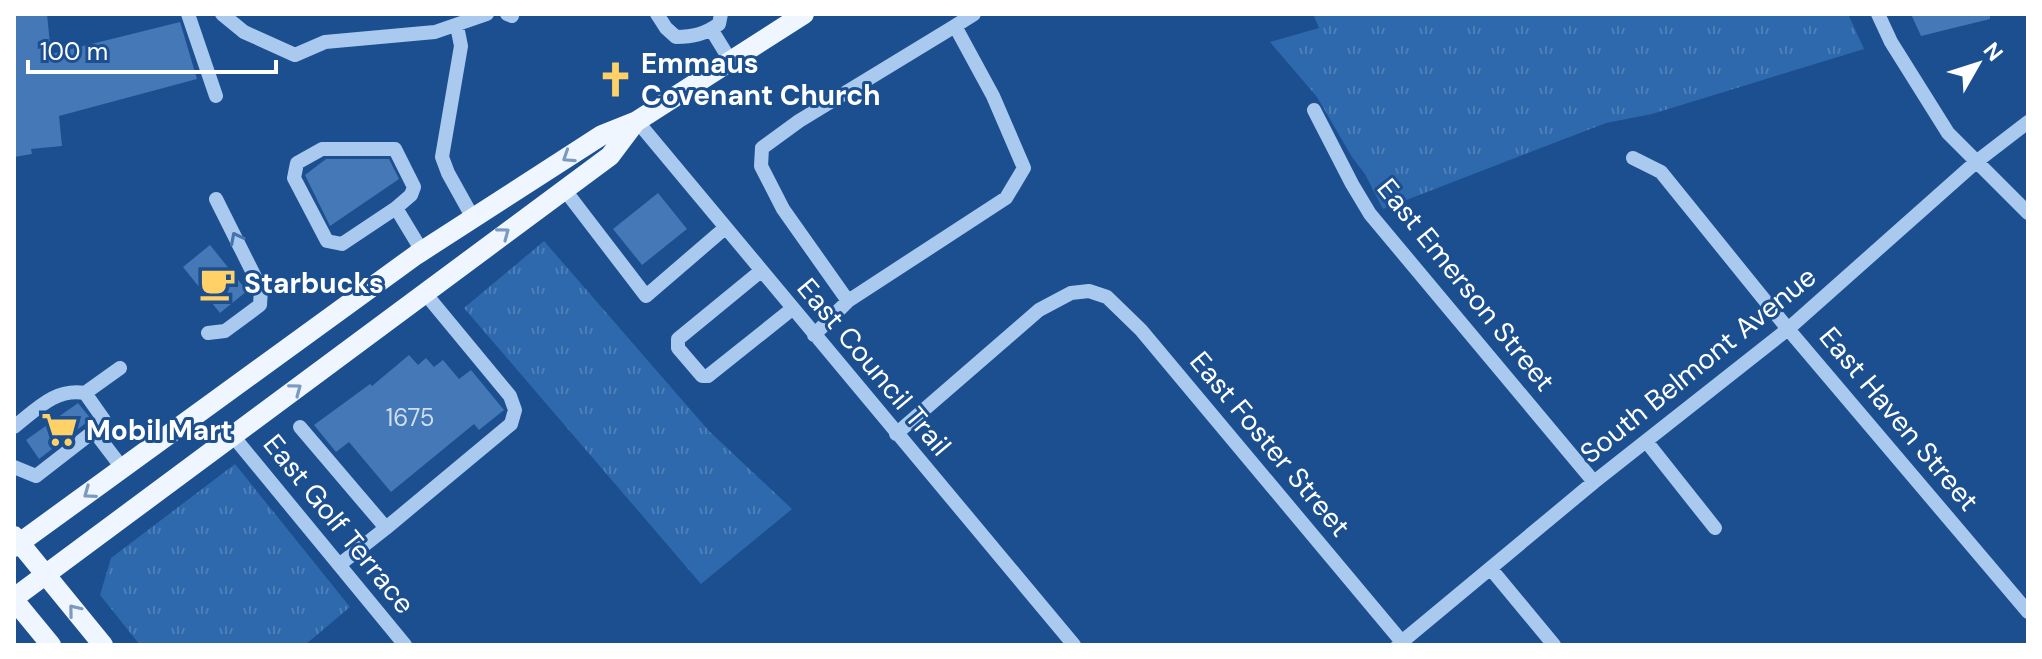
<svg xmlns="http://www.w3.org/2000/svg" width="2042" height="659" font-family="'DM Sans',sans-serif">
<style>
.grass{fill:url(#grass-tufts)}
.building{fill:#4478b7}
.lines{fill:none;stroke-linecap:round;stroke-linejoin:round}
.minor{stroke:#a9c9ee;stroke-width:14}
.major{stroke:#f0f6ff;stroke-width:20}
.oneway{stroke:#7b9ac1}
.oneway2{stroke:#4674ac}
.labels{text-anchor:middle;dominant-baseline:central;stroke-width:6;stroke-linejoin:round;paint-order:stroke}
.number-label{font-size:24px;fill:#d0dded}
.poi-label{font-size:28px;font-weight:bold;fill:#fff;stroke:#1b4f8f;text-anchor:start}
.street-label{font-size:28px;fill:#fff;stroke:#1b4f8f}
</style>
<defs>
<pattern id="grass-tufts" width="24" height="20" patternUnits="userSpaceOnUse" patternTransform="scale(2)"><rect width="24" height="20" fill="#2e69ad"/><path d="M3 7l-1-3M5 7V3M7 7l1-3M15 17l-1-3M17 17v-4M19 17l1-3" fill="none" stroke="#4d80b9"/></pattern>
</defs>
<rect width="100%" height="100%" fill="#1b4f8f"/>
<path class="grass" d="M1313 14H1848L1864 49 1652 114 1606 123 1383 209 1365 174 1352 157 1317 97 1270 42 1319 28Z
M544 241 709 431 792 509 701 584 464 308Z
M235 464 350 607 305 645H140L100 595 111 558Z"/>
<path class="building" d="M14 14H47L51 54 180 22 197 79 59 116 62 146 31 149 32 154 14 157Z
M1911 14H1990V19L1921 36Z
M326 159H389L399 179 330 226 305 175Z
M658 193 687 229 642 265 613 229Z
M210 245 247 291 220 313 183 267Z
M409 355 418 365 426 358 434 367 443 360 459 379 471 370 504 410 479 430 474 424 391 492 349 442 336 452 314 425 370 384 372 386Z
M78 403 91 419 39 459 26 440Z"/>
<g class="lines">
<path class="minor" d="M188 14 216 96
M222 14 244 32 295 55 325 42 435 32 487 14
M507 14 512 16
M657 14 666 28 676 37C693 37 705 34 719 24L721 14
M1878 14 1891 42 1948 133 2028 213
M457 26 461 46 442 157 448 173 473 218
M711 29 730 60
M1314 110 1352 184 1370 214 1594 482
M637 121 1074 645
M1633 158 1661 172 1788 329 2028 612
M564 189 646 296 725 228
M396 208 411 195 414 187 395 149H322L297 163 294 178 327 241 342 244 396 208 422 251
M761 271 678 339V348L702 376H708L792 309
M848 301 783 209 761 166 762 148 799 121 955 26
M208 333 225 331 260 305 261 289 216 199
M814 335 848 301 1006 198 1024 168 993 96 955 26 974 14
M14 427C37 409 55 388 85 393
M300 427 386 528 511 424 515 410 510 396 424 292
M94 431 104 420 85 393 120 368
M896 434 1039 310 1071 293 1089 291 1107 297 1141 330 1402 642
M233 436 405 645
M1646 441 1715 528
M14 467 36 476 94 431 123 469
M339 565 386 528
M1491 569 1554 645
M1398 645 1594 482 1788 329 1976 162 2028 122"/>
<path class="major" d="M14 536 103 645
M14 547 416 255 602 135 637 121 804 14
M14 598 610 156 634 124
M14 600 51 645"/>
</g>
<defs><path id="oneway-chevron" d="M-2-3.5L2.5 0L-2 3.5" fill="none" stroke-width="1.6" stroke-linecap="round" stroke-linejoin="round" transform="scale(2)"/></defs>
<g class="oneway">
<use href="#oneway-chevron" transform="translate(568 157) rotate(147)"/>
<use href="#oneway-chevron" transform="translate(504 233) rotate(-37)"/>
<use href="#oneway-chevron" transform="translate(296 389) rotate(-37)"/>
<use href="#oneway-chevron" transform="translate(89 493) rotate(144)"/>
<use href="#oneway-chevron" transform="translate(74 610) rotate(-129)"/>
</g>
<use class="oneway2" href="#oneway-chevron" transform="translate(236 238) rotate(-117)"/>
<defs>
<symbol id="church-bare" viewBox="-9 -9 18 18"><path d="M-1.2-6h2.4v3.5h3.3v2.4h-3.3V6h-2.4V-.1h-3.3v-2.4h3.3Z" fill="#ffd166" stroke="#1b4f8f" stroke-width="2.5" paint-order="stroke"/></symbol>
<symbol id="cafe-bare" viewBox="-9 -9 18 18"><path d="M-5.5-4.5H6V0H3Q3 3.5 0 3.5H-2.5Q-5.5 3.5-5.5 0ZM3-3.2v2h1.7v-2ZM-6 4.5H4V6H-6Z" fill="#ffd166" stroke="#1b4f8f" stroke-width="2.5" paint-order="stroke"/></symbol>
<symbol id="supermarket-bare" viewBox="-9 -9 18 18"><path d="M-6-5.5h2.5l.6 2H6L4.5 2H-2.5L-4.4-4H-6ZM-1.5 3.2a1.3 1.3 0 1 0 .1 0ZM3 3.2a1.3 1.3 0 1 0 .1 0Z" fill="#ffd166" stroke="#1b4f8f" stroke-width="2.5" paint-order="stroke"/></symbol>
</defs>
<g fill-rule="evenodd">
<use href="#church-bare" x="590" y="54" width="51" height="51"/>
<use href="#cafe-bare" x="192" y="258" width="51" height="51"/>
<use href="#supermarket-bare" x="34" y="404" width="51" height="51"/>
</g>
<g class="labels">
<g class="number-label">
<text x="410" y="417">1675</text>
</g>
<g class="poi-label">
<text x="641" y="63">Emmaus<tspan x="641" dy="32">Covenant Church</tspan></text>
<text x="244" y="283">Starbucks</text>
<text x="86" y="430">Mobil Mart</text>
</g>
<g class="street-label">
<text transform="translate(1466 285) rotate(51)">East Emerson Street</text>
<text transform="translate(1698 365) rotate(-39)">South Belmont Avenue</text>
<text transform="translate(874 367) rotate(50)">East Council Trail</text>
<text transform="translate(1899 419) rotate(50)">East Haven Street</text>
<text transform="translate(1270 444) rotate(50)">East Foster Street</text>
<text transform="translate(339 524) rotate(51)">East Golf Terrace</text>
</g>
</g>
<rect width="2042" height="659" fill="none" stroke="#ffffff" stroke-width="32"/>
<g transform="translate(1978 64) rotate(51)" stroke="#1b4f8f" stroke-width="6" paint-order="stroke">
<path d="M0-6L14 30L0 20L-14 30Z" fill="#ffffff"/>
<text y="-12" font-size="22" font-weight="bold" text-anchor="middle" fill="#ffffff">N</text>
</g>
<path d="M28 60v12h248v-12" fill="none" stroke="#ffffff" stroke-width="4"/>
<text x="40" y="60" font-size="24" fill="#ffffff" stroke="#1b4f8f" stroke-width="6" paint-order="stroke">100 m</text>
</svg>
